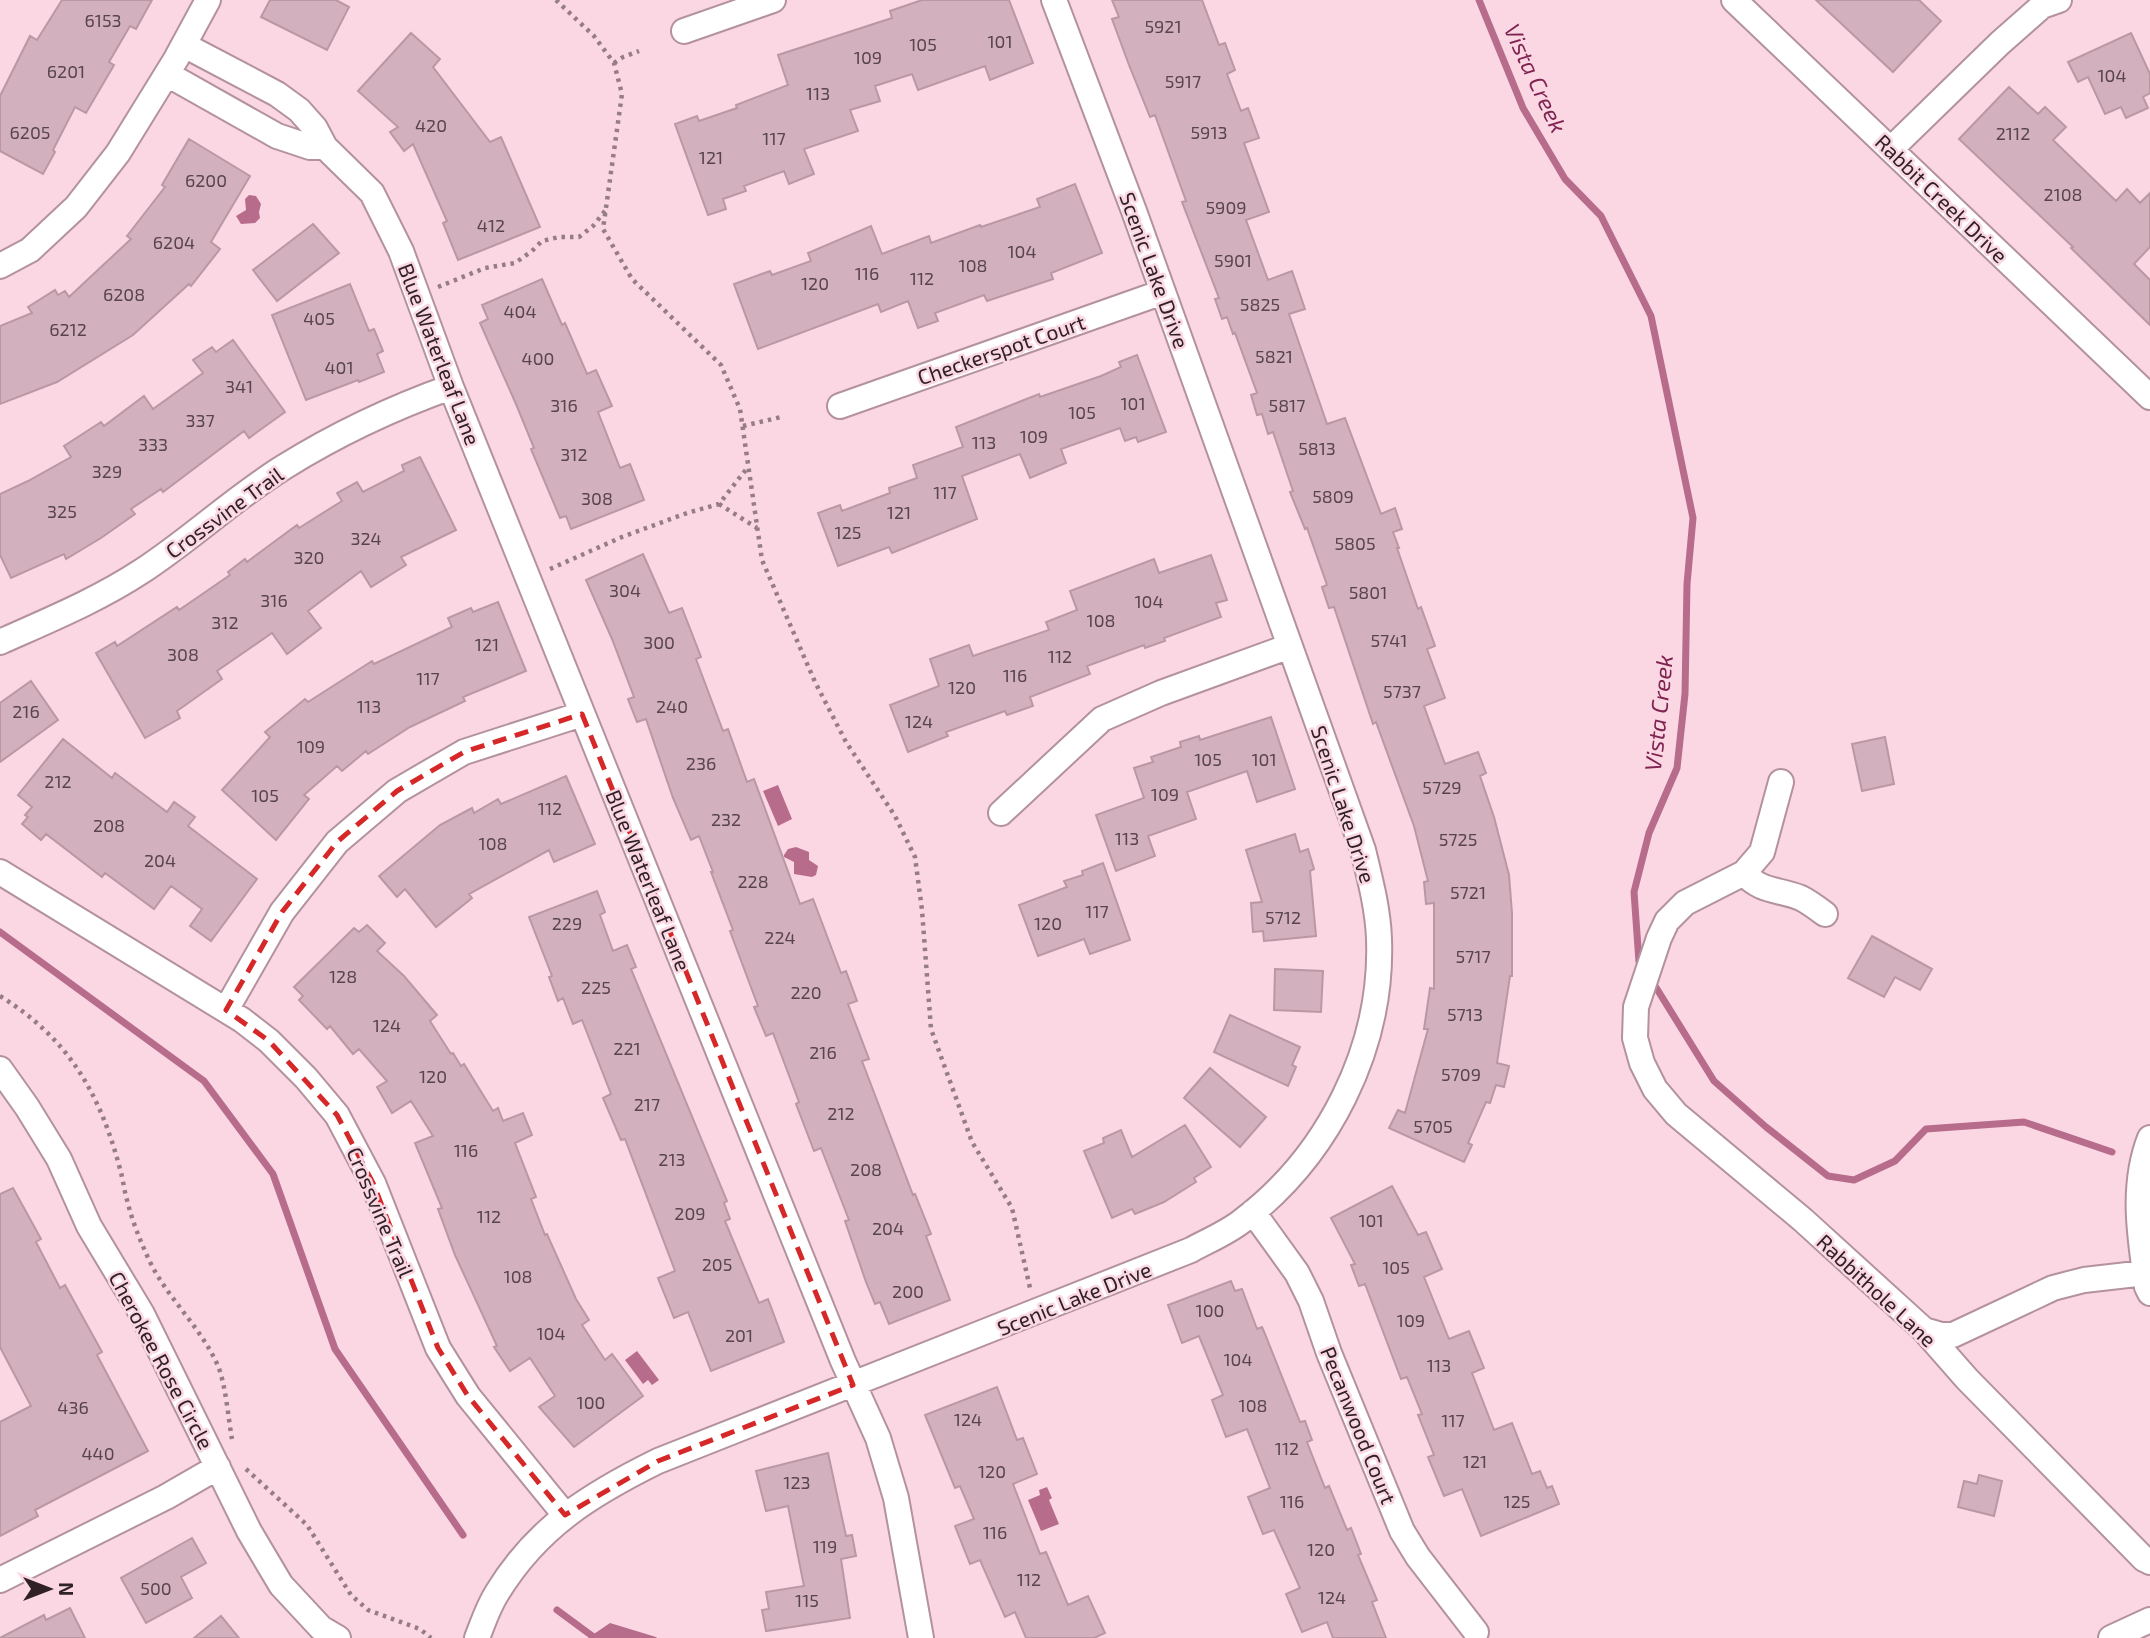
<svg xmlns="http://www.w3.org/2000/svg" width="2150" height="1638" font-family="'Exo 2',sans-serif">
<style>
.water{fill:#b86c8b}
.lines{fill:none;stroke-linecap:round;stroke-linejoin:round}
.stream{stroke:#b86c8b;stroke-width:7}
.building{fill:#d3b0bd;stroke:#b998a4;stroke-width:2}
.minor-casing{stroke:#b3929e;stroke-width:28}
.path{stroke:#957c85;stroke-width:4.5;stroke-dasharray:3.5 5;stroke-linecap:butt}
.minor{stroke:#fff;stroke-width:24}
.marked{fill:none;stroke:#d62828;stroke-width:5;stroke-dasharray:14 9;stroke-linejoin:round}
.labels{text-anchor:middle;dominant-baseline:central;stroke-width:5;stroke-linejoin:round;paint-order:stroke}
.number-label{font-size:18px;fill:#58454c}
.street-label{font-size:21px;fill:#2f2126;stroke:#fbd7e4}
.water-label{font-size:23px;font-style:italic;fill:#7f2351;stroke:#fbd7e4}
</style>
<rect width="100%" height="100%" fill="#fbd7e4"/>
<path class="water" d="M249 195 256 196 261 204 259 212 260 218 255 223 241 224 236 216 246 210 245 199Z
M778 785 792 819 778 826 763 791Z
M796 847 809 852V860L818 866 816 875 812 877 794 874V862L784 857V855L788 849Z
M637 1351 659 1380 652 1385 648 1380 643 1384 625 1360Z
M1047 1487 1052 1498 1049 1500 1059 1524 1041 1531 1028 1500 1040 1495 1039 1490Z
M610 1623 656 1637 657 1638H588Z"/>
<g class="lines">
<path class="stream" d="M1479 0 1523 108 1565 179 1601 216 1651 316 1693 518 1687 584 1685 694 1677 768 1649 833 1634 892 1639 962 1642 965
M0 932 204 1081 273 1174 335 1349 463 1535
M1652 981 1714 1081 1766 1127 1828 1176 1854 1180 1895 1161 1926 1129 2024 1122 2112 1152
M557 1610 595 1638"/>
</g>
<path class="building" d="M62 0H152L136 29 130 26 109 62 114 65 86 113 75 107 53 150 55 152 43 174 0 151V96L30 36 37 40Z
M270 0H336L349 7 327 50 261 17Z
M922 0H1009L1033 63 990 80 985 66 918 90 912 74 875 86 880 101 850 110 858 131 804 149 814 174 789 184 784 171 744 186 746 191 723 199 726 209 708 215 675 124 697 116 699 121 737 108 736 105 788 85 778 55 892 18 890 11Z
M1112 0H1202L1219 45 1225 43 1235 70 1227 74 1241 111 1248 108 1259 138 1244 143 1269 212 1246 220 1268 280 1292 271 1305 309 1289 314 1327 424 1345 418 1381 514 1395 508 1402 529 1393 532 1399 548H1397L1418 609 1421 607 1435 646 1427 649 1445 698 1424 706 1445 764 1478 752 1486 773 1480 776 1494 817 1509 875 1512 913V976H1510L1497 1063 1509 1066 1504 1087 1496 1085 1490 1103 1486 1102 1468 1143 1472 1145 1464 1162 1389 1128 1398 1110 1405 1113 1428 1029H1424L1430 988 1434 989V903L1426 904 1424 882 1428 881 1414 826 1376 722 1373 724 1334 607 1329 608 1322 587 1327 585 1307 528 1305 529 1290 492 1293 491 1273 432 1268 434 1262 414 1257 415 1251 395 1257 393 1235 333 1233 334 1227 317 1222 319 1215 299 1219 298 1182 202 1186 201 1155 115 1150 117 1129 65 1112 19 1119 17Z
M1816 0H1919L1941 21 1893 72Z
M411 33 440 59 433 67 490 142 501 137 540 227 458 260 443 223 447 221 413 144 404 151 390 132 398 127 358 91Z
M2131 33 2150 74V93L2143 97 2148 108 2126 118 2121 107 2105 114 2088 77 2078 82 2068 62Z
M2009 87 2038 114 2045 107 2066 127 2053 140 2116 201 2127 189 2140 203 2150 193V247L2134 264 2150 280V325L2071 248 2073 247 1959 139Z
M189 139 250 176 211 242 220 249 191 286 189 284 133 335 57 382 0 404V326L32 313 28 307 55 290 58 295 65 291 69 297 131 239 127 236 165 187 162 185Z
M1075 184 1102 253 1051 273 1053 279 987 301 984 295 935 313 938 321 918 328 908 301 881 312 878 304 758 349 734 284 770 271 772 275 811 261 808 253 871 226 882 254 929 236 931 243 980 225 981 227 1040 207 1037 199Z
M313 224 339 253 277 301 253 270Z
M542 279 562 325 565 323 587 374 596 370 612 406 598 412 620 468 630 464 644 500 571 529 566 516 560 518 531 449 534 448 516 404 480 323 488 319 482 305Z
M350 284 369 331 374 329 383 351 377 354 384 372 359 382 358 380 306 400 272 315Z
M233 340 285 412 249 438 244 431 163 492 161 489 131 509 135 514 101 538 66 559 64 554 11 578 0 555V494L28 481 71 457 64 446 101 422 104 426 144 396 153 409 203 373 193 360 212 347 216 352Z
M1137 355 1166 432 1138 442 1136 437 1125 441 1120 428 1061 449 1066 463 1030 478 1020 454 962 476 977 519 892 553 889 547 838 566 818 513 840 505 842 511 890 493 889 488 917 478 913 465 963 447 956 427 1039 394 1040 397 1101 376 1121 367 1119 362Z
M420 457 456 530 401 557 406 565 371 587 361 571 308 611 321 628 287 654 272 633 217 671 222 679 177 711 180 718 145 738 96 653 115 642 117 646 177 607 179 610 230 575 228 572 245 559 247 562 297 525 299 528 342 501 337 493 357 482 363 492 404 471 402 465Z
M643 554 669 613 682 608 701 657 696 659 723 731 728 729 747 782 754 779 800 904 813 899 841 973 846 971 857 1001 848 1004 869 1059 862 1061 913 1195 915 1194 931 1234 926 1236 950 1300 889 1324 880 1302 875 1304 866 1282 845 1221 849 1220 821 1148 814 1151 796 1104 799 1102 773 1033 766 1036 754 1007 758 1006 730 931 733 930 711 872H713L699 836 691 840 673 798 646 719 637 722 628 699 634 697 612 639 586 580Z
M1211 555 1227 600 1216 603 1221 617 1164 638 1165 641 1145 648 1144 645 1087 666 1090 674 1030 697 1033 706 1007 715 1005 711 946 732 948 736 908 752 890 705 939 686 930 659 969 645 973 656 1049 630 1046 622 1077 610 1070 591 1154 559 1159 573Z
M498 602 526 671 463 697 465 701 410 727 368 754 366 751 342 771 337 766 304 795 309 799 276 840 222 790 270 737 265 732 305 699 308 702 372 661 374 664 452 627 448 618 471 608 473 612Z
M31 681 58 720 0 762V703Z
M1271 717 1295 789 1257 802 1247 771 1187 792 1196 819 1148 836 1155 856 1116 871 1096 815 1144 798 1134 768 1153 762 1151 757 1181 747 1180 742 1199 736 1200 740Z
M1885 737 1894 784 1862 791 1852 744Z
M63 739 112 778 115 773 167 812 174 802 195 817 188 826 257 879 211 941 190 926 202 909 171 886 154 909 105 873 102 877 46 834 41 840 22 824 28 817 25 815 32 807 18 795Z
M566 776 595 844 554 862 549 850 469 894 472 898 436 927 405 889 397 897 379 876 440 825 472 808 474 813 498 799 501 804Z
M1295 834 1300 852 1308 849 1314 869 1310 871 1316 936 1264 941 1263 931 1253 932 1251 903 1262 902 1246 850Z
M1103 863 1130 940 1090 954 1084 939 1038 956 1019 905 1067 887 1064 881 1083 875 1082 871Z
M597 891 605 912 600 915 613 951 627 945 636 967 631 969 727 1201 724 1203 730 1219 725 1221 759 1303 768 1299 784 1342 711 1371 688 1312 674 1318 658 1278 675 1271 625 1139 621 1140 603 1098 611 1094 582 1020 573 1024 563 998 558 1001 549 977 552 976 529 917Z
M367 925 385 943 377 951 404 976 437 1015 430 1021 451 1054 453 1053 461 1066 464 1064 493 1111 498 1108 503 1121 523 1113 532 1135 515 1143 536 1197 531 1199 545 1235 547 1234 576 1299 589 1320 582 1325 605 1360 612 1354 643 1396 574 1447 539 1407 555 1396 530 1358 510 1371 494 1347 497 1346 455 1255 438 1209 442 1208 415 1143 433 1136 411 1101 392 1113 377 1087 387 1081 359 1049 353 1054 330 1026 327 1029 299 1000 303 996 294 987 354 928 359 932Z
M1872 936 1932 969 1920 990 1895 977 1884 997 1848 978Z
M1275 969 1323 971 1321 1012 1274 1010Z
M1230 1015 1300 1047 1292 1065 1296 1067 1288 1086 1214 1052Z
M1210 1068 1266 1117 1240 1147 1184 1098Z
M1185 1125 1211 1167 1194 1178 1196 1182 1164 1202 1135 1214 1132 1209 1112 1218 1084 1151 1104 1143 1103 1138 1121 1130 1132 1157Z
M1392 1186 1418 1235 1426 1232 1442 1269 1424 1277 1449 1339 1469 1331 1484 1368 1472 1373 1494 1430 1512 1423 1532 1474 1540 1471 1547 1488 1552 1486 1559 1504 1481 1536 1462 1489 1444 1496 1428 1457 1434 1455 1418 1415 1422 1414 1407 1377 1401 1379 1365 1284 1359 1286 1351 1265 1355 1264 1331 1218Z
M13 1188 41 1239 36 1242 60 1288 65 1285 102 1352 97 1355 148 1451 35 1510 38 1516 0 1536V1422L31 1406 0 1347V1194Z
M1231 1281 1235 1291 1242 1289 1257 1329 1262 1327 1265 1334 1300 1422 1305 1421 1312 1440 1307 1442 1325 1488 1329 1486 1347 1530 1351 1528 1361 1554 1358 1555 1377 1600 1372 1602 1386 1638H1333L1327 1622 1302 1632 1286 1594 1300 1588 1274 1530 1263 1534 1248 1497 1270 1488 1247 1429 1226 1437 1212 1400 1223 1395 1199 1336 1182 1343 1168 1305Z
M997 1387 1017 1440 1023 1438 1037 1474 1013 1484 1040 1554 1046 1552 1068 1605 1088 1596 1105 1633 1094 1638H1026L1015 1612 1005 1617 980 1560 970 1564 955 1526 974 1519 960 1486 955 1488 925 1415Z
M828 1453 846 1536 852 1535 856 1556 841 1559 850 1618 766 1631 762 1610 769 1609 766 1592 804 1586 788 1506 766 1511 756 1471Z
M1979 1475 2002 1481 1994 1516 1958 1507 1964 1481 1977 1484Z
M192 1538 206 1563 181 1577 192 1598 146 1623 121 1578Z
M70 1608 85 1638H0L44 1615 46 1620Z
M221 1616 239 1638H194Z"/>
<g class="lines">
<defs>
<path id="minor" d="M1734 0 2150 397
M684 31 773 0
M184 45 277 94 299 110 315 128 325 147 372 193 401 251 451 387 843 1361 878 1438 896 1498 921 1638
M167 74 277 136 310 147H325
M1891 149 2000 43 2042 6 2059 0
M0 266 30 250 76 207 118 153 176 59 208 0
M840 406 1163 292
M0 642C49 620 98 600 142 571 191 539 234 498 284 467 337 434 392 408 451 387
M1781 782 1762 852 1744 873 1685 903 1667 921 1659 938 1636 1007 1635 1038 1642 1063 1655 1089 1676 1114 1803 1220 1924 1330 1967 1379 2144 1559 2150 1562
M1001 813 1102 719 1161 693 1290 646
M0 872 242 1020 269 1041 306 1078 337 1115 373 1183 438 1348 468 1396 565 1515
M1744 873C1760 892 1779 889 1801 898 1809 902 1817 908 1825 914
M226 1010 282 912 337 842 397 791 464 752 582 714
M0 1069 27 1107 59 1159 89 1226 142 1314 249 1531 281 1585 321 1628 338 1638
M2150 1138C2131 1186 2140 1238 2147 1287L2150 1293
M1253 1212 1297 1273 1311 1301 1329 1353 1402 1531 1418 1557 1476 1632
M1924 1330 1941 1335H1953L2053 1288 2084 1280 2145 1273
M0 1580 166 1497 218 1467
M477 1638C483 1623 488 1607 497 1593 537 1527 591 1494 658 1461L1191 1250C1207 1241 1227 1233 1242 1221 1328 1156 1383 1048 1379 939 1378 909 1370 879 1363 850L1134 211 1054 0
M2111 1638 2150 1620"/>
</defs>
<use href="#minor" class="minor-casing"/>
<path class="path" d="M556 0 594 36 614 63 622 94 603 229 632 279 721 365 740 409 762 560 815 682 846 742 895 816 915 857 922 910 931 1029 972 1142 1012 1208 1030 1288
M614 63 623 57 639 51
M438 287 485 268 515 263 532 251 542 241 559 237H579L593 226 605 211
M743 426 781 417
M719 504 757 528
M550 569 622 537 687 513 719 504 748 467
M0 996C68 1038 100 1093 120 1169 123 1179 124 1190 127 1200 132 1221 140 1240 149 1260 167 1298 201 1327 218 1366 226 1386 228 1417 232 1439
M246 1469 307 1525 351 1595 368 1610 420 1629 431 1638"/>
<use href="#minor" class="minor"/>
</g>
<path class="marked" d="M582 714 853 1385 658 1461 565 1515 468 1396 438 1348 373 1183 337 1115 269 1041 226 1010 282 912 337 842 397 791 464 752Z"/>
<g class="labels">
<g class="number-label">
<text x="103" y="20">6153</text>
<text x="1163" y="26">5921</text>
<text x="1000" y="41">101</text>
<text x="923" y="44">105</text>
<text x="868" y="57">109</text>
<text x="66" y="71">6201</text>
<text x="2112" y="75">104</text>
<text x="1183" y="81">5917</text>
<text x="818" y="93">113</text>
<text x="431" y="125">420</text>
<text x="30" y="132">6205</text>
<text x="1209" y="132">5913</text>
<text x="2013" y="133">2112</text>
<text x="774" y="138">117</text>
<text x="711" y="157">121</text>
<text x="206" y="180">6200</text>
<text x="2063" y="194">2108</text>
<text x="1226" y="207">5909</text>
<text x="491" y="225">412</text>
<text x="174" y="242">6204</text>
<text x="1022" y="251">104</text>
<text x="1233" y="260">5901</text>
<text x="973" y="265">108</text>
<text x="867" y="273">116</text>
<text x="922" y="278">112</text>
<text x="815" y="283">120</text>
<text x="124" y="294">6208</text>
<text x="1260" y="304">5825</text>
<text x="520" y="311">404</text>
<text x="319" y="318">405</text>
<text x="68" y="329">6212</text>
<text x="1274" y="356">5821</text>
<text x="538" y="358">400</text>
<text x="339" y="367">401</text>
<text x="239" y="386">341</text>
<text x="1133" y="403">101</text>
<text x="564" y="405">316</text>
<text x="1287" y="405">5817</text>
<text x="1082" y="412">105</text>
<text x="200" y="420">337</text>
<text x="1034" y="436">109</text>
<text x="984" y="442">113</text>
<text x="153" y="444">333</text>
<text x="1317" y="448">5813</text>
<text x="574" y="454">312</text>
<text x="107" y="471">329</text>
<text x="945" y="492">117</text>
<text x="1333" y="496">5809</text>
<text x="597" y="498">308</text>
<text x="62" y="511">325</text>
<text x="899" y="512">121</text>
<text x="848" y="532">125</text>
<text x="366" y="538">324</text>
<text x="1355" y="543">5805</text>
<text x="309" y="557">320</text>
<text x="625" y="590">304</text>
<text x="1368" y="592">5801</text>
<text x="274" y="600">316</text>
<text x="1149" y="601">104</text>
<text x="1101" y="620">108</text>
<text x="225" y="622">312</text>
<text x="1389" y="640">5741</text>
<text x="659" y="642">300</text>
<text x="487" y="644">121</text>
<text x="183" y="654">308</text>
<text x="1060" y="656">112</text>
<text x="1015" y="675">116</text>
<text x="428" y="678">117</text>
<text x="962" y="687">120</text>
<text x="1402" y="691">5737</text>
<text x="369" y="706">113</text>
<text x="672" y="706">240</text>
<text x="26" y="711">216</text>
<text x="919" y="721">124</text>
<text x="311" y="746">109</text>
<text x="1208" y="759">105</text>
<text x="1264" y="759">101</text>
<text x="701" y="763">236</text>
<text x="58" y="781">212</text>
<text x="1442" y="787">5729</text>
<text x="1165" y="794">109</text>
<text x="265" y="795">105</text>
<text x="550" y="808">112</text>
<text x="726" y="819">232</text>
<text x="109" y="825">208</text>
<text x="1127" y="838">113</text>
<text x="1458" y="839">5725</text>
<text x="493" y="843">108</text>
<text x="160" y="860">204</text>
<text x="753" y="881">228</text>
<text x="1468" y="892">5721</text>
<text x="1097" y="911">117</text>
<text x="1283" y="917">5712</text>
<text x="567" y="923">229</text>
<text x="1048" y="923">120</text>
<text x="780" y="937">224</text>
<text x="1473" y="956">5717</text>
<text x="343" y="976">128</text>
<text x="596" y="987">225</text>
<text x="806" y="992">220</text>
<text x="1465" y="1014">5713</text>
<text x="387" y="1025">124</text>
<text x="627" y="1048">221</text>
<text x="823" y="1052">216</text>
<text x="1461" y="1074">5709</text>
<text x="433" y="1076">120</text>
<text x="647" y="1104">217</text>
<text x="841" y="1113">212</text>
<text x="1433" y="1126">5705</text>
<text x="466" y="1150">116</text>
<text x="672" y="1159">213</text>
<text x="866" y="1169">208</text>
<text x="690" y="1213">209</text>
<text x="489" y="1216">112</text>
<text x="1371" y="1220">101</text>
<text x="888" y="1228">204</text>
<text x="717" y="1264">205</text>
<text x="1396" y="1267">105</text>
<text x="518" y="1276">108</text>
<text x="908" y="1291">200</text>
<text x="1210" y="1310">100</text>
<text x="1411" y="1320">109</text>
<text x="551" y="1333">104</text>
<text x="739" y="1335">201</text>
<text x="1238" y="1359">104</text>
<text x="1439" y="1365">113</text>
<text x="591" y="1402">100</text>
<text x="1253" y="1405">108</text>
<text x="73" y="1407">436</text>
<text x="968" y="1419">124</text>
<text x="1453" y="1420">117</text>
<text x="1287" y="1448">112</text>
<text x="98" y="1453">440</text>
<text x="1475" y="1461">121</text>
<text x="992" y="1471">120</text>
<text x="797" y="1482">123</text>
<text x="1292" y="1501">116</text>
<text x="1517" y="1501">125</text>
<text x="995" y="1532">116</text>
<text x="825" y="1546">119</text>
<text x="1321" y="1549">120</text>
<text x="1029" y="1579">112</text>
<text x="156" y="1588">500</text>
<text x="1332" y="1597">124</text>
<text x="807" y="1600">115</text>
</g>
<g class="street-label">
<text transform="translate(1942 198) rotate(44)">Rabbit Creek Drive</text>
<text transform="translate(1155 270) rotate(70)">Scenic Lake Drive</text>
<text transform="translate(1001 349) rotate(-19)">Checkerspot Court</text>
<text transform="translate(440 354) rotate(69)">Blue Waterleaf Lane</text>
<text transform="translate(224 512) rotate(-36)">Crossvine Trail</text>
<text transform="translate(1344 804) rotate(72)">Scenic Lake Drive</text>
<text transform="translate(649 880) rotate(68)">Blue Waterleaf Lane</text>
<text transform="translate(381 1212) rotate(67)">Crossvine Trail</text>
<text transform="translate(1877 1290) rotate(43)">Rabbithole Lane</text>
<text transform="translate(1074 1298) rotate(-22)">Scenic Lake Drive</text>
<text transform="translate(162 1360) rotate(62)">Cherokee Rose Circle</text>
<text transform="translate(1359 1425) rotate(68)">Pecanwood Court</text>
</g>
<g class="water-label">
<text transform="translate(1536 78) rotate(65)">Vista Creek</text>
<text transform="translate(1658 713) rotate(-84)">Vista Creek</text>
</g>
</g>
<g transform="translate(49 1589) rotate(90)" stroke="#fbd7e4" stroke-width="5" paint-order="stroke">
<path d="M0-5L12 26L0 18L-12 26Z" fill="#2f2126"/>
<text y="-10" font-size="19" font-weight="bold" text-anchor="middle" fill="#2f2126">N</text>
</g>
</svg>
